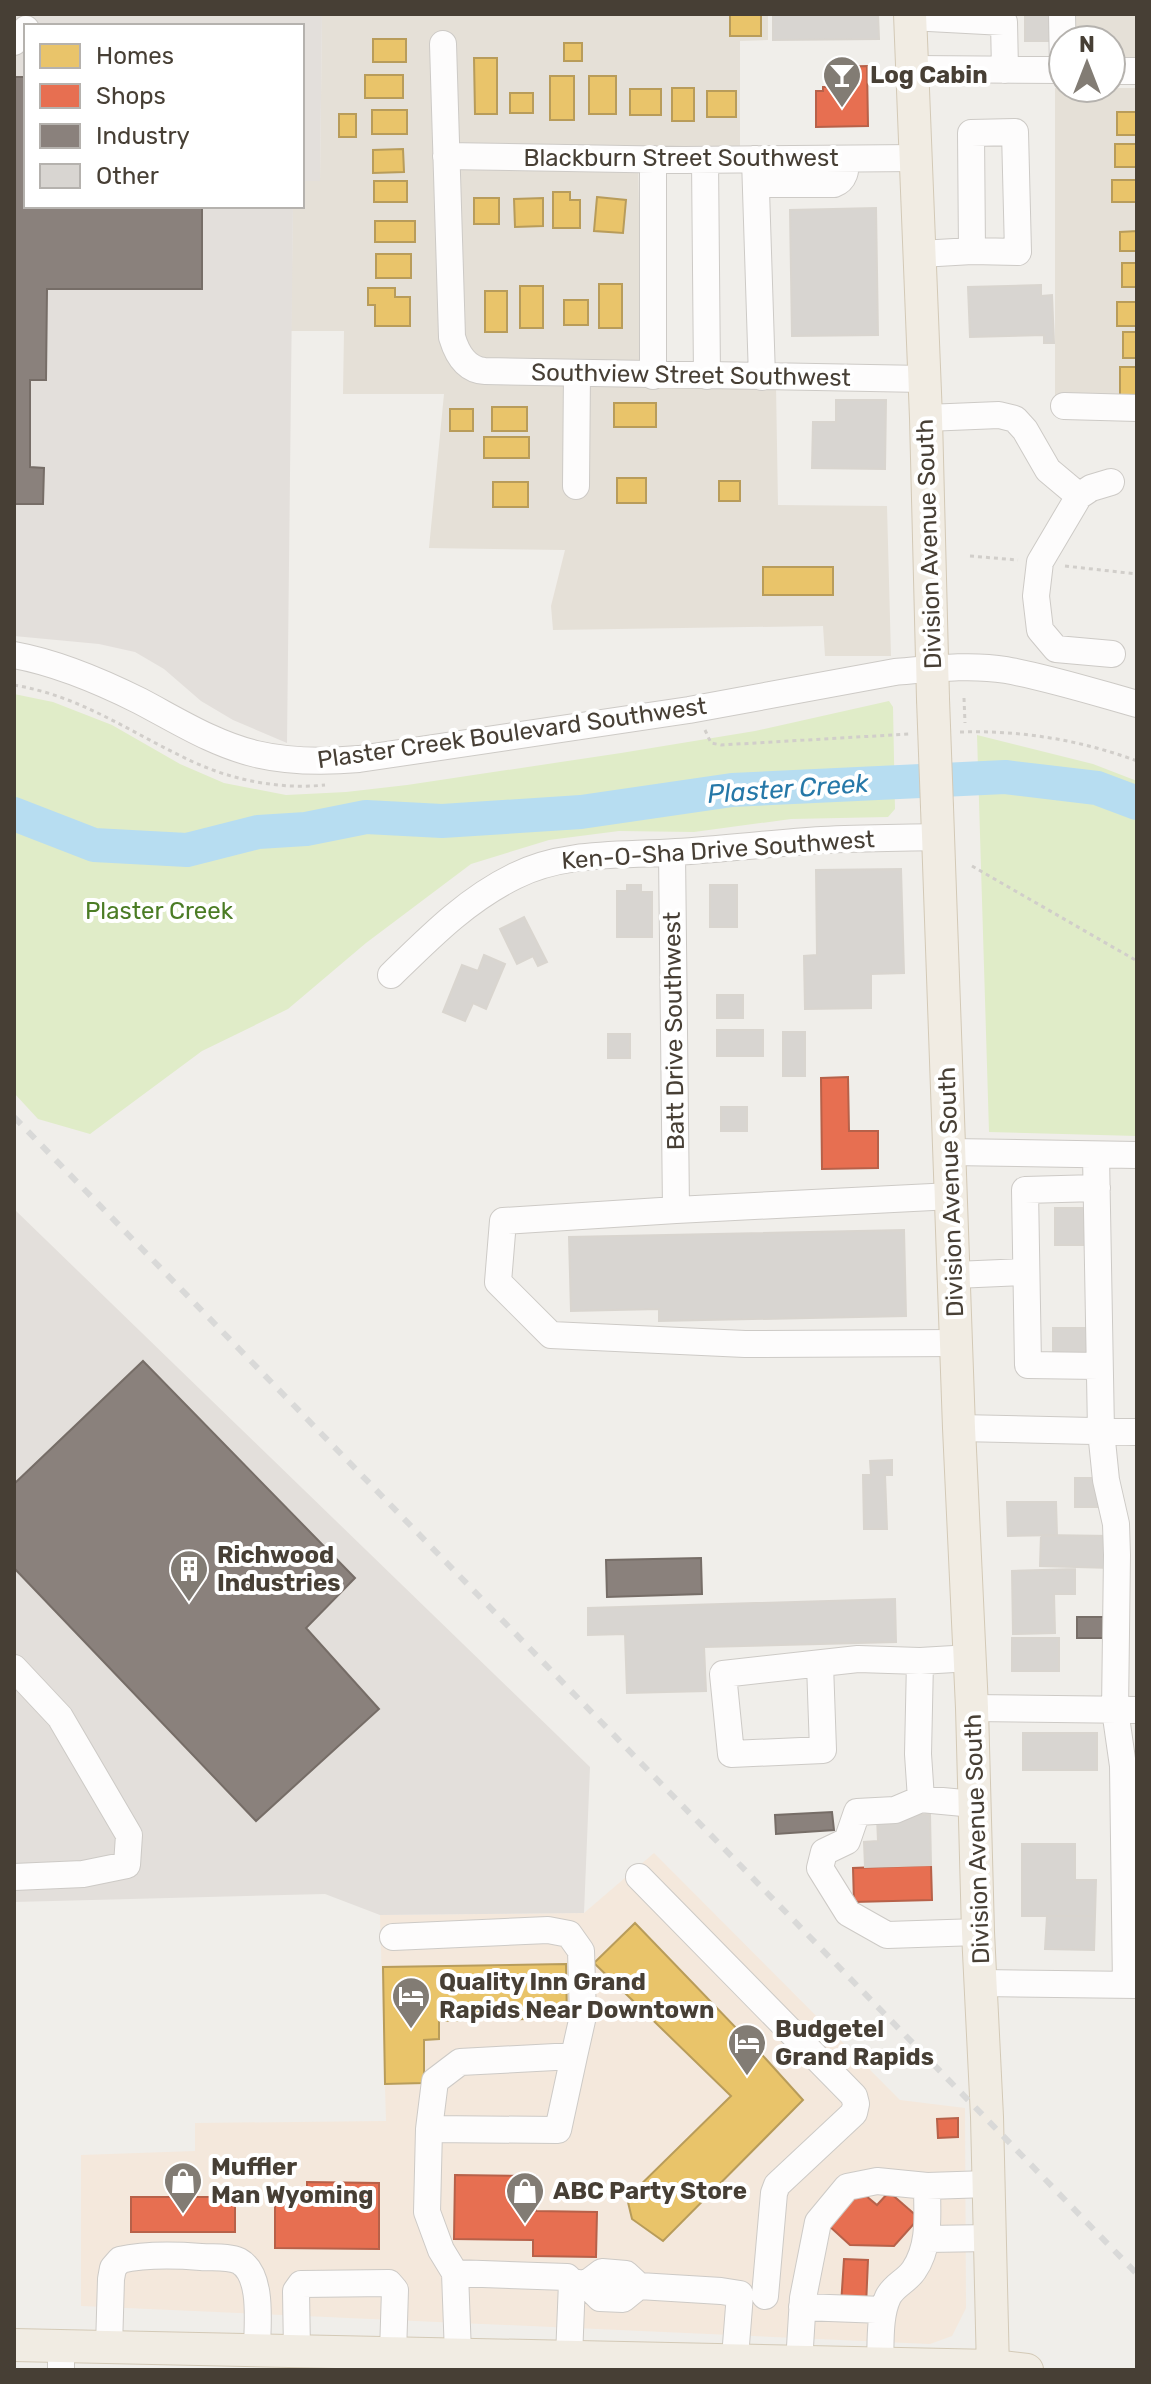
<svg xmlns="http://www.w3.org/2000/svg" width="1151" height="2384" font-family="Rubik,sans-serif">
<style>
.residential{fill:#e5e0d7}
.commercial{fill:#f4e8dc}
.industrial{fill:#e3dfdb}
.green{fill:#e0ecc8}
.homes{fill:#e9c46a;stroke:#b89c5a;stroke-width:2}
.shops{fill:#e76f51;stroke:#b76149;stroke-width:2}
.industry{fill:#8a817c;stroke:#766d67;stroke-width:2}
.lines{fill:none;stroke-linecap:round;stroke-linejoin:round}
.river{stroke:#b7ddf1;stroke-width:34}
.building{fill:#d8d5d1;stroke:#d9d5cf;stroke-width:2}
.minor-casing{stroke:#cdcac6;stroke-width:28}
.major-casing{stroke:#d3c9b6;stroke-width:34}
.path{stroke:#d1ceca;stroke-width:3;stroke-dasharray:4 4;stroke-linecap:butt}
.minor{stroke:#fdfcfc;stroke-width:26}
.major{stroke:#f1ece3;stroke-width:32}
.rail{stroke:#d9d9d8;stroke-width:6;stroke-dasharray:10 10;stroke-linecap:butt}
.major-bridge-casing{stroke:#d3c9b6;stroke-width:34;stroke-linecap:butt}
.major-bridge{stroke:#f1ece3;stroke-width:32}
.labels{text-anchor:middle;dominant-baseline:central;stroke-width:8;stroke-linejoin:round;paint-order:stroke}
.poi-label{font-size:24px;font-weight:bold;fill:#473f35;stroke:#fff;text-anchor:start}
.street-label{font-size:24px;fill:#473f35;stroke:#fff}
.park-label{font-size:24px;fill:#4b7c25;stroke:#fff}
.water-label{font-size:26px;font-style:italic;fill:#2678a8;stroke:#fff}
</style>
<rect width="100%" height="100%" fill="#f0eeea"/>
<path class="residential" d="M322 14H768V40L740 41V149L638 147 642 383 776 385 778 505 887 506 891 656H825L823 626 553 630 551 606 565 550 429 548 444 394H343L344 331H291L293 206H302V181L320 180Z
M1068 14H1137V58L1111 57V40H1068Z
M1055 88H1137V404L1055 403Z"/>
<path class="commercial" d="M654 1853 900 2100 965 2108 966 2308 952 2336 930 2344 81 2306V2155L195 2151V2123L386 2121 380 1915 584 1913Z"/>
<path class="industrial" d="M14 14H322L320 181H302V26H26V206H293L287 743 233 720 201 701 164 669 135 652 99 644 14 636Z
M14 1209 590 1767 584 1913 380 1915 325 1894 14 1902Z"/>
<path class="green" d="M14 694 53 702 112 725 180 764 224 783 286 795 346 792 407 785 621 753 755 731 889 701 893 707 895 809 888 817 791 819 694 832 619 831 549 840 471 864 366 943 288 1009 202 1051 90 1134 38 1119 14 1093Z
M977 735 1093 764 1137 781V1136L989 1132Z"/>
<path class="homes" d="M730 14H761V36H730Z
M373 39H406V62H373Z
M564 43H582V61H564Z
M474 58H497V114H475Z
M365 75H403V98H365Z
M550 76H574V120H550Z
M589 76H616V114H589Z
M672 88H694V121H672Z
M630 89H661V115H630Z
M707 91H736V117H707Z
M510 93H533V113H510Z
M372 110H407V134H372Z
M1117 112H1137V135H1117Z
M339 114H356V137H339Z
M1115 144H1137V167H1115Z
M403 149 404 172 373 173V150Z
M1112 180H1137V202H1112Z
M374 181H407V202H374Z
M553 192H570V200H580V228H553Z
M597 197 626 200 623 233 594 231Z
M474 198H499V224H474Z
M543 198V226L515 227 514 199Z
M375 221H415V242H375Z
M1137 231V251H1120V232Z
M376 254H411V278H376Z
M1122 263H1137V287H1122Z
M599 284H622V328H599Z
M520 286H543V328H520Z
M368 288H395V297H410V326H375V305H368Z
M485 291H507V332H485Z
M564 300H588V325H564Z
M1117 302H1137V326H1117Z
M1123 332H1137V358H1123Z
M1120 367H1137V396H1120Z
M614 403H656V427H614Z
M492 407H527V431H492Z
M450 409H473V431H450Z
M484 437H529V458H484Z
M617 478H646V503H617Z
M719 481H740V501H719Z
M493 482H528V507H493Z
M763 567H833V595H763Z
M635 1923 765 2058 803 2100 663 2241 632 2219 627 2198 731 2096 594 1963Z
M566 1964 567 2018 439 2021V2039L424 2040V2083L385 2084 383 1967Z"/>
<path class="shops" d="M867 66 868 126 816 127V91H823V87H827V67Z
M848 1077 849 1131H878V1168L822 1169 821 1078Z
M931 1865 932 1900 854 1902 853 1868Z
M958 2118V2137L938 2138 937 2119Z
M455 2175 536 2176V2211L597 2212 596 2257 533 2256V2240L454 2239Z
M307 2182 379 2183V2249L275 2248V2192H307Z
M859 2190 877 2205 889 2192 919 2218 894 2246 850 2245 828 2225Z
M131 2197H235V2232H131Z
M844 2259 868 2260 866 2306 841 2305Z"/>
<path class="industry" d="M14 77H26V206H202V289H47L46 380H30V467L44 468 43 504H14Z
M143 1361 355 1578 306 1628 379 1709 256 1821 14 1568V1484Z
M701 1558 702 1594 607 1597 606 1560Z
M1077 1617H1105V1638H1077Z
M832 1812 834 1830 776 1834 775 1815Z"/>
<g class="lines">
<path class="river" d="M14 814 94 845 187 850 258 832 306 829 366 817 442 821 581 812 732 790 1005 777 1097 788 1137 803"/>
</g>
<path class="building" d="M773 14H878L879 39 773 40Z
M1025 14H1053V41H1025Z
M876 208 878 335 792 336 790 210Z
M1041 285V296L1052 295 1054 343H1044V335L970 337 968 287Z
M836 400H886L885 469 812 468 813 422H836Z
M901 869 904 973 871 974V1008L805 1009 804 956 817 955 816 870Z
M627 885H641V892H652V937H617V891H627Z
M710 885H737V927H710Z
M524 917 547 962 538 966 533 956 517 964 500 929Z
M484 955 505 964 486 1009 473 1003 465 1021 443 1012 462 965 478 971Z
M717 995H743V1018H717Z
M717 1030H763V1056H717Z
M783 1032H805V1076H783Z
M608 1034H630V1058H608Z
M721 1107H747V1131H721Z
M1055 1208H1085V1245H1055Z
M904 1230 906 1316 659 1321V1309L571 1311 569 1237Z
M1053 1328H1091V1353H1053Z
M892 1460V1475H885L887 1529H864L863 1475H871L870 1461Z
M1075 1478H1099V1507H1075Z
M1007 1502H1056L1057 1535 1008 1536Z
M1041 1535 1111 1536 1112 1568 1040 1566Z
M1075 1569V1594H1054L1055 1633 1013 1634 1012 1571Z
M895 1599 896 1642 704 1647 706 1691 627 1693 625 1634 588 1635V1608Z
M1012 1638H1059V1671H1012Z
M1023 1733H1097V1770H1023Z
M930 1814 931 1865 865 1867 864 1842 878 1841 877 1817Z
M1022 1844H1075V1880H1096L1095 1916H1022Z
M1047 1916H1095L1094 1950 1045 1949Z"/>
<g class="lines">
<defs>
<path id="minor" d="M1062 14 1063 70
M910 17 1004 22 1005 70
M14 42 26 29
M443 44 452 337C457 354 466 370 485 371L924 379
M913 69 1063 70
M1111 71H1137
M446 156 684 160 916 158
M653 159V376
M755 159 762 377
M705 160 707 376
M756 184H834C845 180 846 170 846 159
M920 254 972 251 1018 252 1015 132 971 133 972 251
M1064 406 1137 408
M926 418 999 415 1015 419 1025 430 1048 470 1079 496
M1111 482 1091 488 1079 496 1040 562 1036 596 1040 630 1056 649 1112 654
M576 486 577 373
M14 655C58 663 100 681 140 701 178 721 214 744 256 754 290 762 324 762 359 759L689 710 895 672C931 669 970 664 1006 670 1050 678 1094 692 1137 704
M672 853 676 1210
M391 975C430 937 466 900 515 876 564 851 622 856 676 852 725 849 774 843 822 840 861 838 899 838 938 837
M950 1152 1137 1155
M1096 1155 1101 1431 1106 1480 1116 1524 1117 1555 1115 1710 1123 1766 1126 1985
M1097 1188 1025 1190 1028 1365 1099 1366
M952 1196 676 1210 503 1221 498 1282 551 1335 745 1344 957 1343
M955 1275 1026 1272
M959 1428 1137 1432
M920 1661 918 1754 921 1799 974 1804
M820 1664 823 1750 731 1754 723 1674 858 1659 920 1661 971 1658
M14 1668 60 1717 129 1835 127 1865 83 1874 14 1877
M972 1708 1137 1710
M921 1799 895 1810 857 1812 847 1841 824 1852 820 1868 848 1913 887 1935 978 1932
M639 1877 854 2096 856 2104 854 2113 777 2185 774 2193 765 2296
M393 1937 548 1930 569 1934 581 1951 583 2016 574 2056 460 2062 435 2081 429 2129 427 2212 441 2250 455 2273 458 2354
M981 1983 1137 1985
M429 2129 558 2130 574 2056
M927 2239 990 2238
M455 2273 567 2277 572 2282 569 2357
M572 2282 586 2284 600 2298 623 2299 639 2286
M586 2284 602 2272 626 2274 639 2286 721 2291 740 2294 734 2370
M802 2307 883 2310
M61 2346V2370
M109 2347 111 2279 113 2268 120 2260C146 2254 175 2255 201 2257 213 2258 228 2256 239 2261 264 2275 257 2326 257 2350
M297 2351 296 2291 301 2284 389 2283 395 2290 393 2353
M799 2363 803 2298 818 2222 847 2187 877 2181 927 2186 988 2184
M880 2364C881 2343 879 2316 888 2297 894 2285 907 2281 914 2270 931 2245 927 2214 927 2186"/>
<path id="major" d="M910 14 926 418 933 699
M937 807 959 1428 972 1708 978 1932 987 2117 993 2370
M14 2345 993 2366 1027 2370"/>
</defs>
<use href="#minor" class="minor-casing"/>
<use href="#major" class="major-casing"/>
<path class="path" d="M970 556 1018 560
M1065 566 1137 574
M14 685C79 696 125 729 183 757 226 779 277 790 325 785
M964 698 965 723
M705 730 711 743 721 745 909 734
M960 732C1020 730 1081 740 1137 761
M972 866 1137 961"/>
<use href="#minor" class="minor"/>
<use href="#major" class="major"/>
<path class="rail" d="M14 1117 1137 2274"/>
<defs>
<path id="major-bridge" d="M933 699 937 807"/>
</defs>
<use href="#major-bridge" class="major-bridge-casing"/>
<use href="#major-bridge" class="major-bridge"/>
</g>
<defs>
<symbol id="bar-pin" viewBox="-11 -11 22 30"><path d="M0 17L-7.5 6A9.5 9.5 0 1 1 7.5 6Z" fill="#827c74" stroke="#fff"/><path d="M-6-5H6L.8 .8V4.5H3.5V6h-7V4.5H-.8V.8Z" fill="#fff"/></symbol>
<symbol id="building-pin" viewBox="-11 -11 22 30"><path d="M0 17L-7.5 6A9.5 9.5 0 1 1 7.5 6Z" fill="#827c74" stroke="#fff"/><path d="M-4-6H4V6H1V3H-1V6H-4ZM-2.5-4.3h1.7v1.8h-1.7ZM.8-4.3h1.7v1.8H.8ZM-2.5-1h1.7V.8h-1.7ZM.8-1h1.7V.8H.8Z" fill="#fff"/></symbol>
<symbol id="hotel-pin" viewBox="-11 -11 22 30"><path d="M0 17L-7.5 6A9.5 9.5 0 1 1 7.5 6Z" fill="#827c74" stroke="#fff"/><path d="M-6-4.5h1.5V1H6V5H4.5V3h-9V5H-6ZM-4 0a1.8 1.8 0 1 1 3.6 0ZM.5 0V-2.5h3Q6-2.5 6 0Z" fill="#fff"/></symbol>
<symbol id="shop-pin" viewBox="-11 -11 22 30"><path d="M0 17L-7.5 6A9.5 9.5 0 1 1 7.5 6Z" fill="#827c74" stroke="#fff"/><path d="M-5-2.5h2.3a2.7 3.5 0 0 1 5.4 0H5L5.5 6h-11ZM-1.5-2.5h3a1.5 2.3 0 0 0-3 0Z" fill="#fff"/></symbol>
</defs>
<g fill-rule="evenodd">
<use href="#bar-pin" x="820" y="53" width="44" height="60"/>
<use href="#building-pin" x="167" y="1547" width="44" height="60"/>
<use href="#hotel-pin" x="389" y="1974" width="44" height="60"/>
<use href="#hotel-pin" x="725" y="2021" width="44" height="60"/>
<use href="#shop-pin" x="161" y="2159" width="44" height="60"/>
<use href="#shop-pin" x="503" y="2169" width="44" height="60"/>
</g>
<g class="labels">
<g class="poi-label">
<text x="870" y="75">Log Cabin</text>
<text x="217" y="1555">Richwood<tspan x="217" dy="28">Industries</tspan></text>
<text x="439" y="1982">Quality Inn Grand<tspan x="439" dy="28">Rapids Near Downtown</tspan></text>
<text x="775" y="2029">Budgetel<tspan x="775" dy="28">Grand Rapids</tspan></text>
<text x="211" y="2167">Muffler<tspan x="211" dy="28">Man Wyoming</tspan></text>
<text x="553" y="2191">ABC Party Store</text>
</g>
<g class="street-label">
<text x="681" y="158">Blackburn Street Southwest</text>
<text transform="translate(691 375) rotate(1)">Southview Street Southwest</text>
<text transform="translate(929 544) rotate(-92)">Division Avenue South</text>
<text transform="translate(512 733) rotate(-8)">Plaster Creek Boulevard Southwest</text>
<text transform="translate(718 850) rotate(-4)">Ken-O-Sha Drive Southwest</text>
<text transform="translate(674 1031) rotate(-91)">Batt Drive Southwest</text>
<text transform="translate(951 1192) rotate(-92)">Division Avenue South</text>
<text transform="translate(977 1839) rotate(-92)">Division Avenue South</text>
</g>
<g class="park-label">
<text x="159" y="911">Plaster Creek</text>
</g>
<g class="water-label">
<text transform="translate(788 789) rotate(-4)">Plaster Creek</text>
</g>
</g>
<rect width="1151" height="2384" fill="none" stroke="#473f35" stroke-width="32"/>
<rect x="24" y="24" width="280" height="184" fill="#ffffff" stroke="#b5b2ae" stroke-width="2"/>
<rect x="40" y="44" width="40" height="24" fill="#e9c46a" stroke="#b5b2ae" stroke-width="2"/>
<text x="96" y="64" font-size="24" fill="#473f35">Homes</text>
<rect x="40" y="84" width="40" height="24" fill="#e76f51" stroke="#b5b2ae" stroke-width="2"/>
<text x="96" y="104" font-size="24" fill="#473f35">Shops</text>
<rect x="40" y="124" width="40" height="24" fill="#8a817c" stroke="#b5b2ae" stroke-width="2"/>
<text x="96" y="144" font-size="24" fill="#473f35">Industry</text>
<rect x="40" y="164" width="40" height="24" fill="#d8d5d1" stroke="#b5b2ae" stroke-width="2"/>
<text x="96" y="184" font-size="24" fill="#473f35">Other</text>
<g transform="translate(1087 64)"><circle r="38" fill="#ffffff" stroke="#b5b2ae" stroke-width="2"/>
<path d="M0-6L14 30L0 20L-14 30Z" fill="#827c74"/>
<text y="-12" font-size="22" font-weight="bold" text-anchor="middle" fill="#473f35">N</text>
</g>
</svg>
